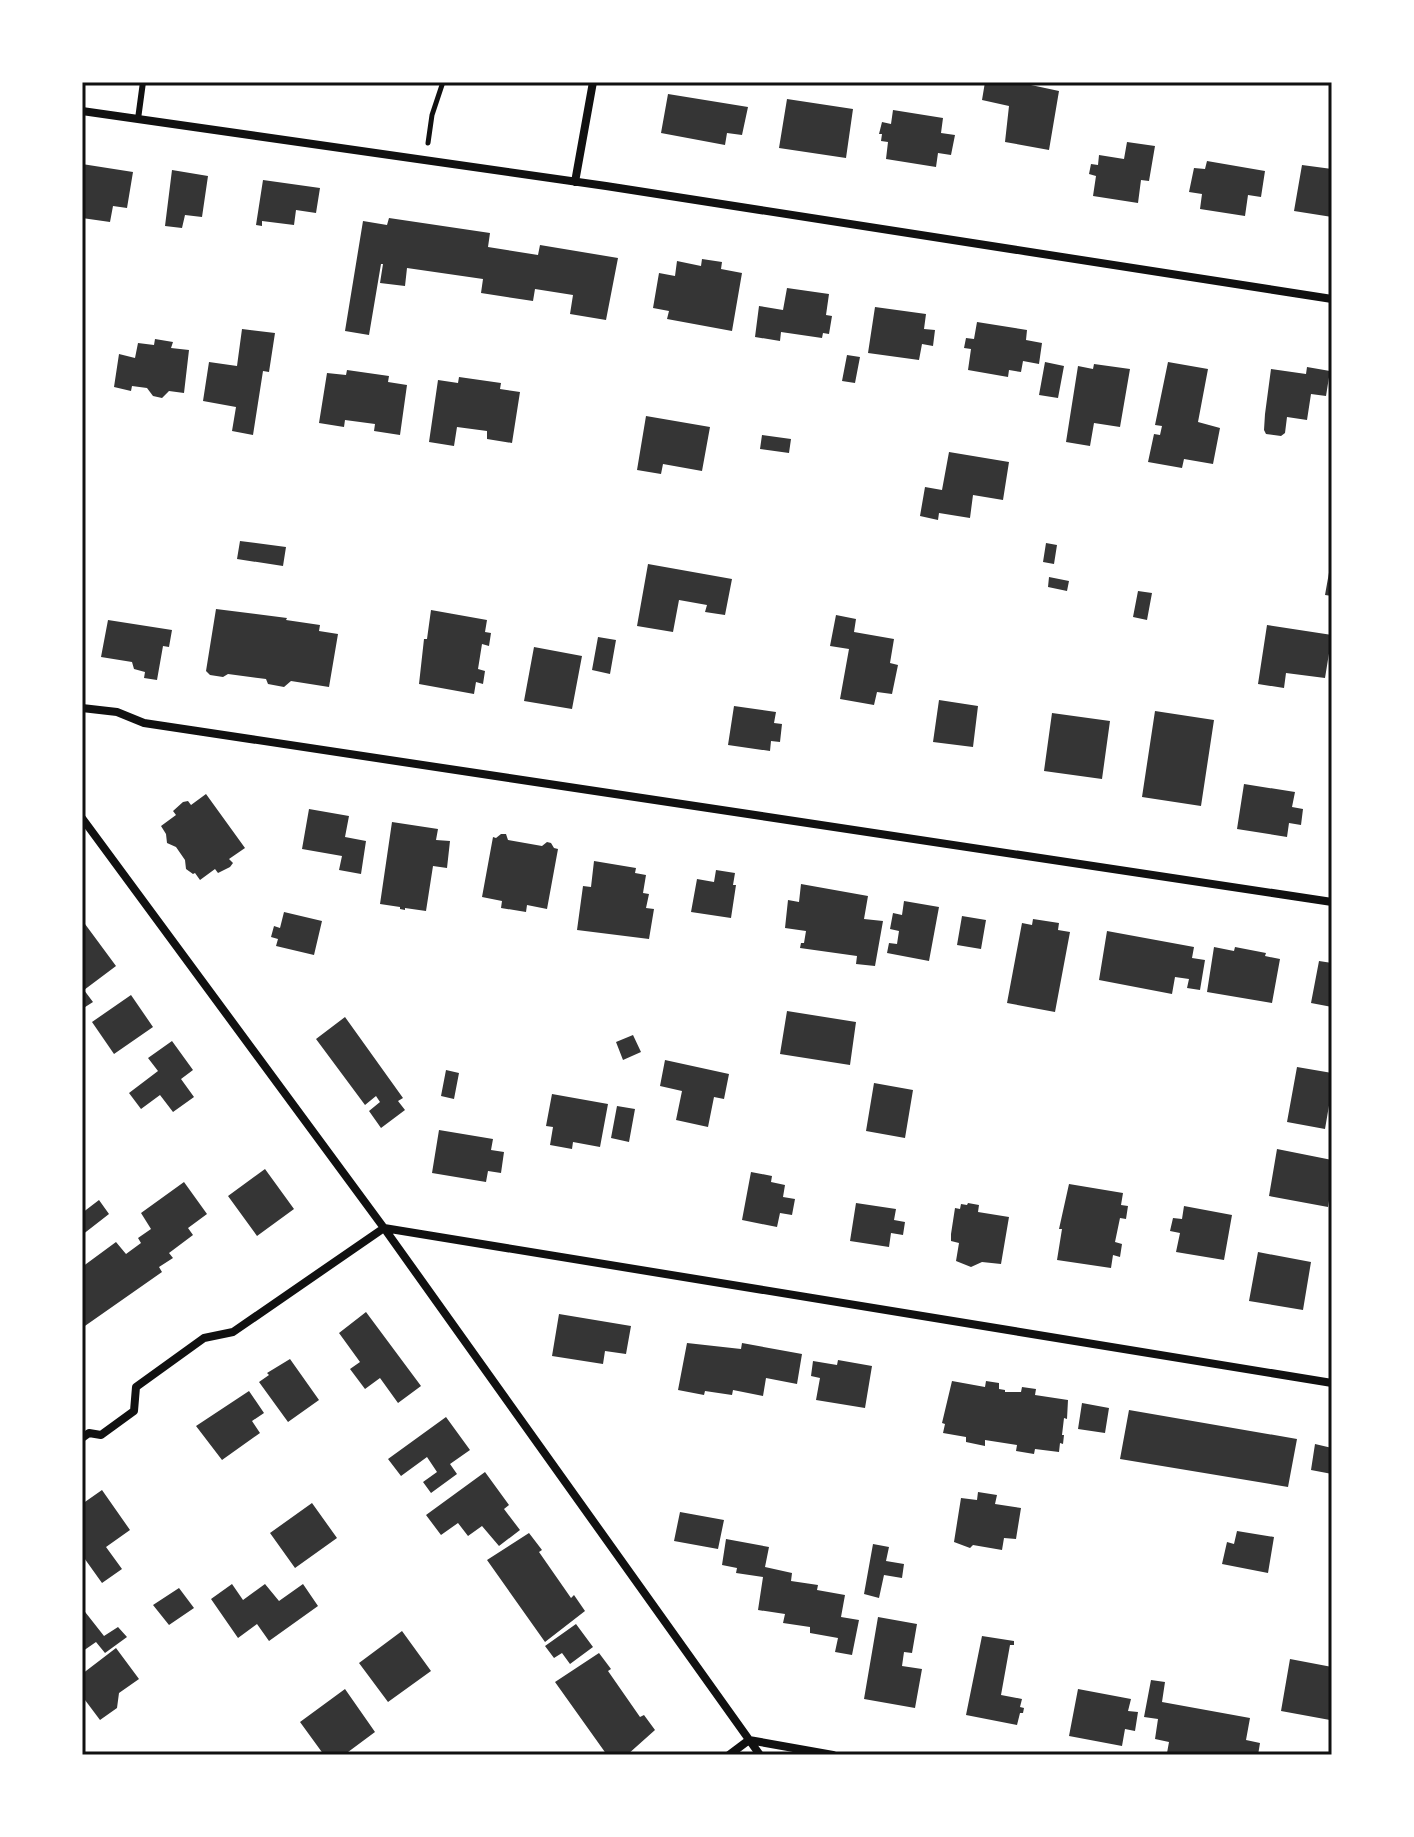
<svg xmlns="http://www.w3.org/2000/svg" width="1414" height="1837" font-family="Montserrat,sans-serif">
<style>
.building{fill:#353535}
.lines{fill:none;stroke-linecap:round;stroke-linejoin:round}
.path{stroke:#111;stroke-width:5}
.service{stroke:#111;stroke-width:6}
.minor{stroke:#111;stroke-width:8}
.neatline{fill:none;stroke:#111;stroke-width:3}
</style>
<rect width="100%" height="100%" fill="#fff"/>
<path class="building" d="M985 82H1017L1059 91 1049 150 1005 142 1009 106 982 100Z
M668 94 748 107 742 135 727 133 725 145 661 133Z
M787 99 853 109 846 158 779 148Z
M893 110 943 118 941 133 955 135 951 155 938 153 936 167 886 159 888 142 881 141 882 134H879L882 122 891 124Z
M1127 142 1155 146 1149 181 1141 180 1138 203 1093 196 1096 176 1089 174 1091 164 1098 165 1099 155 1124 159Z
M1207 161 1265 171 1261 197 1248 195 1245 216 1200 209 1202 194 1189 192 1194 168 1205 169Z
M82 164 133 172 127 208 113 206 110 222 82 218Z
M1302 165 1332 169V217L1294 211Z
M172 170 208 176 202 217 185 215 182 228 165 226Z
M263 180 320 188 316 213 296 210 294 225 262 221V226L256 225Z
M389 218 490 233 488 247 538 255 540 245 618 258 606 320 570 314 573 295 535 289 533 301 481 293 483 279 407 268 405 286 380 283 383 264H381L369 335 345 331 363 221 387 225Z
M702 259 722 262 721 269 742 273 732 331 667 319 669 311 653 308 659 273 675 276 677 261 701 266Z
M787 288 829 294 826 315 832 316 829 334 823 333 822 338 781 332 780 341 755 337 759 306 783 310Z
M875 307 926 314 924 329 935 330 933 346 922 344 919 360 868 353Z
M977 322 1027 330 1026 340 1042 343 1039 364 1023 361 1021 372 1009 370 1008 377 968 370 971 349 964 348 966 338 974 339Z
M242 329 275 333 269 372 263 371 253 435 232 431 236 407 203 401 209 362 237 366Z
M155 339 173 342 171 348 189 350 184 393 169 391 162 398 153 396 147 388 132 386 131 391 114 387 119 354 135 358 138 343 154 345Z
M847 355 860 357 855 383 842 381Z
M1045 362 1064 366 1058 398 1039 395Z
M1168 362 1208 369 1198 422 1220 428 1213 464 1184 459 1182 468 1148 462 1154 434 1160 435 1162 426 1155 425Z
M1094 364 1130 369 1120 427 1094 423 1090 446 1066 442 1078 366 1093 369Z
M1307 367 1330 371 1326 396 1311 394 1307 420 1287 417 1285 433 1281 436 1266 434 1264 430 1265 414 1271 369 1306 374Z
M347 370 389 376 388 382 407 385 400 435 374 431 375 424 345 420 344 427 319 423 327 373 346 375Z
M459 377 501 383 500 389 520 392 512 443 487 439V431L457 427 454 446 429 442 438 380 458 383Z
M646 416 710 427 702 471 663 464 661 474 637 470Z
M762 435 791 439 789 453 760 449Z
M949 452 1009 462 1003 500 973 495 970 518 939 513 938 520 920 516 925 487 942 490Z
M240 541 286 547 283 566 237 559Z
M1046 543 1057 545 1054 564 1043 562Z
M648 564 732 579 725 615 705 612 707 605 679 600 673 632 637 626Z
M1330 567H1332V596L1325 595Z
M1049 577 1069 581 1067 591 1048 587Z
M1138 591 1152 593 1147 620 1133 617Z
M216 609 287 618 286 620 320 625 319 631 338 634 329 687 291 681 284 687 268 684 266 679 228 674 223 677 210 675 206 671Z
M431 610 487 620 485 632 491 633 489 646 482 644 478 669 485 671 483 684 476 682 474 694 419 684 424 639H427Z
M836 615 856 619 854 632 894 639 890 663 898 665 892 694 877 692 874 705 840 699 849 649 830 646Z
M108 620 172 630 169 647 163 646 157 680 144 678 145 672 134 669 132 662 101 657Z
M1267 625 1332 635 1325 678 1286 673 1284 688 1258 684Z
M598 637 616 640 610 674 592 670Z
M534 647 582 656 572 709 524 701Z
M939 700 978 706 973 747 933 742Z
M734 706 776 712 774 723 782 724 780 742 771 741 770 751 728 745Z
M1155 711 1214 720 1201 806 1142 797Z
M1052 713 1110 721 1102 779 1044 771Z
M1244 784 1295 792 1292 807 1303 809 1301 825 1289 823 1287 837 1237 829Z
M206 794 245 848 229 859 233 863 230 867 218 873 215 869 200 880 195 873 193 874 186 869 185 860 176 847 167 843 166 834 161 826 176 815 173 811 183 802 188 801 191 805Z
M309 809 349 816 345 837 366 841 361 874 339 870 342 856 302 849Z
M392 822 438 829 436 840 450 841 447 868 433 866 426 911 405 908V910L400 909V907L380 904Z
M501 834H506L508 840 542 846 547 842 551 843 554 848 558 849 547 909 527 905 526 912 501 908 502 901 482 897 493 837 496 838Z
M594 861 636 868 635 873 646 875 643 893 649 894 646 908 654 909 649 939 577 930 583 886 591 887Z
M716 870 735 873 733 885H736L731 918 691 912 697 879 714 882Z
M801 884 868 896 864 919 883 921 875 966 856 964 857 956 800 948 801 943H804L806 931 785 928 788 900 799 902Z
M904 901 939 907 929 961 887 953 889 943 897 944 899 931 890 929 893 913 902 915Z
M284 912 322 921 314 955 276 946 278 939 271 937 274 926 280 928Z
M962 916 986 920 981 949 957 945Z
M1033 919 1059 923 1058 930 1070 932 1055 1012 1007 1003 1022 923 1032 925Z
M85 924 116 966 84 990 93 1002 82 1009V926Z
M1107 931 1194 947 1192 958 1205 960 1200 990 1187 988 1189 979 1175 977 1172 994 1099 980Z
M1214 947 1234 951 1235 947 1266 953 1265 956 1280 959 1272 1003 1207 992Z
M1319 961 1332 963V1007L1311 1003Z
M131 995 153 1027 114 1054 92 1022Z
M787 1011 856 1022 850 1065 780 1054Z
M345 1017 403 1098 398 1101 405 1110 381 1128 369 1111 380 1102 376 1096 365 1105 316 1039Z
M633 1035 641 1052 623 1060 616 1042Z
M172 1041 193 1070 181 1079 194 1097 173 1112 160 1095 141 1109 129 1093 158 1071 148 1058Z
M665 1060 729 1074 724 1099 714 1097 708 1127 676 1120 682 1091 660 1086Z
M1297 1067 1332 1073V1088L1325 1129 1287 1122Z
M446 1070 459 1073 454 1099 441 1096Z
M874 1083 913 1090 905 1138 866 1131Z
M552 1094 608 1104 600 1147 573 1142 572 1149 550 1145 553 1127 546 1126Z
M617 1106 635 1109 629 1142 611 1138Z
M439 1130 493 1139 491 1150 504 1152 501 1173 488 1171 486 1182 432 1173Z
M1277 1149 1332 1160V1182L1328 1207 1269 1196Z
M265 1169 294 1209 257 1236 228 1196Z
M751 1172 772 1176 771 1182 785 1185 783 1197 795 1199 792 1215 780 1213 777 1227 742 1220Z
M184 1182 207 1214 188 1228 193 1235 169 1253 173 1258 159 1267 162 1272 82 1328V1267L116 1242 126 1254 141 1243 138 1238 151 1229 141 1213Z
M1069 1184 1123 1193 1121 1205 1128 1206 1126 1219 1120 1218 1115 1242 1122 1244 1120 1257 1113 1255 1111 1268 1057 1260 1062 1229H1059Z
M99 1200 109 1214 82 1235V1213Z
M856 1203 896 1209 894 1220 905 1222 903 1235 891 1233 889 1247 850 1241Z
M968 1203 979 1205 978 1212 1009 1217 1001 1264 982 1262 971 1267 956 1261 959 1243 951 1241V1234L955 1208 960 1209 961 1204 967 1205Z
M1184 1206 1232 1215 1224 1260 1176 1252 1180 1233 1170 1231 1173 1218 1182 1219Z
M1258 1252 1311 1262 1303 1310 1249 1301Z
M366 1312 421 1386 398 1403 380 1378 365 1389 350 1369 360 1362 339 1333Z
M559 1314 631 1326 626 1354 605 1351 603 1364 552 1356Z
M687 1343 741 1349 742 1343 802 1354 797 1384 766 1378 763 1396 733 1390 732 1395 705 1391 704 1395 678 1390Z
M290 1359 319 1400 288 1422 259 1382 269 1375 267 1373Z
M838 1360 872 1366 865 1408 816 1400 820 1378 811 1376 813 1361 837 1365Z
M952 1381 985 1387 986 1381 999 1383V1389L1005 1390V1392H1021L1022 1387 1036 1389 1035 1395 1068 1400 1067 1419 1064 1418 1062 1435H1064L1063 1444 1060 1443 1059 1452 1035 1449 1034 1454 1016 1451 1017 1445 985 1440V1446L966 1442V1437L943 1433 945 1424 942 1423Z
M249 1391 264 1413 252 1421 260 1433 222 1460 196 1426Z
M1082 1403 1109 1408 1105 1433 1078 1429Z
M1129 1410 1297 1439 1288 1487 1120 1459Z
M446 1417 470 1450 450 1464 457 1474 431 1493 423 1482 437 1472 427 1457 401 1476 388 1459Z
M1315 1444 1332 1448V1474L1311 1470Z
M485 1472 509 1505 504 1509 520 1530 499 1546 482 1526 468 1536 458 1523 441 1535 426 1515Z
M102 1490 130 1530 106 1547 122 1569 102 1583 82 1555V1504Z
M978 1492 997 1495 995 1504 1021 1508 1016 1539 1004 1538 1002 1550 973 1545 970 1548 954 1542 961 1498 977 1500Z
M312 1503 337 1538 295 1568 270 1533Z
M680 1512 724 1520 718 1549 674 1541Z
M1237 1531 1274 1537 1268 1573 1222 1564 1227 1542 1234 1544Z
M529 1533 542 1550 539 1552 571 1598 574 1595 585 1611 545 1642 487 1560Z
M726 1539 769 1547 765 1567 792 1573 791 1581 818 1585 817 1590 845 1595 841 1617 859 1620 852 1655 835 1652 838 1638 810 1633V1627L783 1623 785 1614 758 1610 763 1577 736 1573 737 1568 722 1565Z
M873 1544 889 1547 886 1561 904 1564 902 1578 884 1575 879 1598 864 1594Z
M232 1584 243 1600 265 1584 279 1601 303 1584 318 1606 269 1641 257 1624 238 1638 211 1599Z
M179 1588 194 1608 169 1625 153 1605Z
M82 1608 104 1636 118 1627 127 1637 105 1653 96 1642 83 1651Z
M878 1617 917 1624 912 1653 904 1652 902 1666 922 1669 915 1708 864 1699Z
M576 1624 593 1647 570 1664 562 1653 554 1658 545 1646Z
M402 1631 431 1671 388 1702 359 1663Z
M982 1636 1014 1641V1645H1010L1001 1695 1022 1699 1020 1707 1024 1708 1023 1713H1020L1017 1725 966 1715Z
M116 1648 139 1679 119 1693 117 1708 100 1720 82 1696V1674Z
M599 1653 611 1669 608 1671 640 1717 644 1715 655 1730 627 1755H607L555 1682Z
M1290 1659 1332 1667 1330 1720 1281 1711Z
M1151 1680 1165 1682 1162 1702 1250 1718 1246 1740 1260 1743 1258 1755 1167 1753 1169 1742 1155 1739 1158 1719 1144 1717Z
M345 1689 375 1732 344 1755H324L300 1722Z
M1078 1689 1131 1699 1128 1711 1138 1712 1135 1731 1125 1729 1122 1746 1069 1736Z"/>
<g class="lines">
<path class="path" d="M428 143 432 115 443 82"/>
<path class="service" d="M138 119 143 82"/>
<path class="minor" d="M82 111 606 186 1332 299
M575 182 593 82
M82 708 117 712 144 723 1332 902
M82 818 384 1228 760 1755
M384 1228 1332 1383
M82 1438 89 1433 101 1435 134 1411 136 1387 204 1338 233 1332 384 1228
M729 1755 749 1740 833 1755"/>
</g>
<rect width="1414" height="1837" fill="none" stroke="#ffffff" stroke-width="168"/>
<rect x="84" y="84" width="1246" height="1669" class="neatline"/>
</svg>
